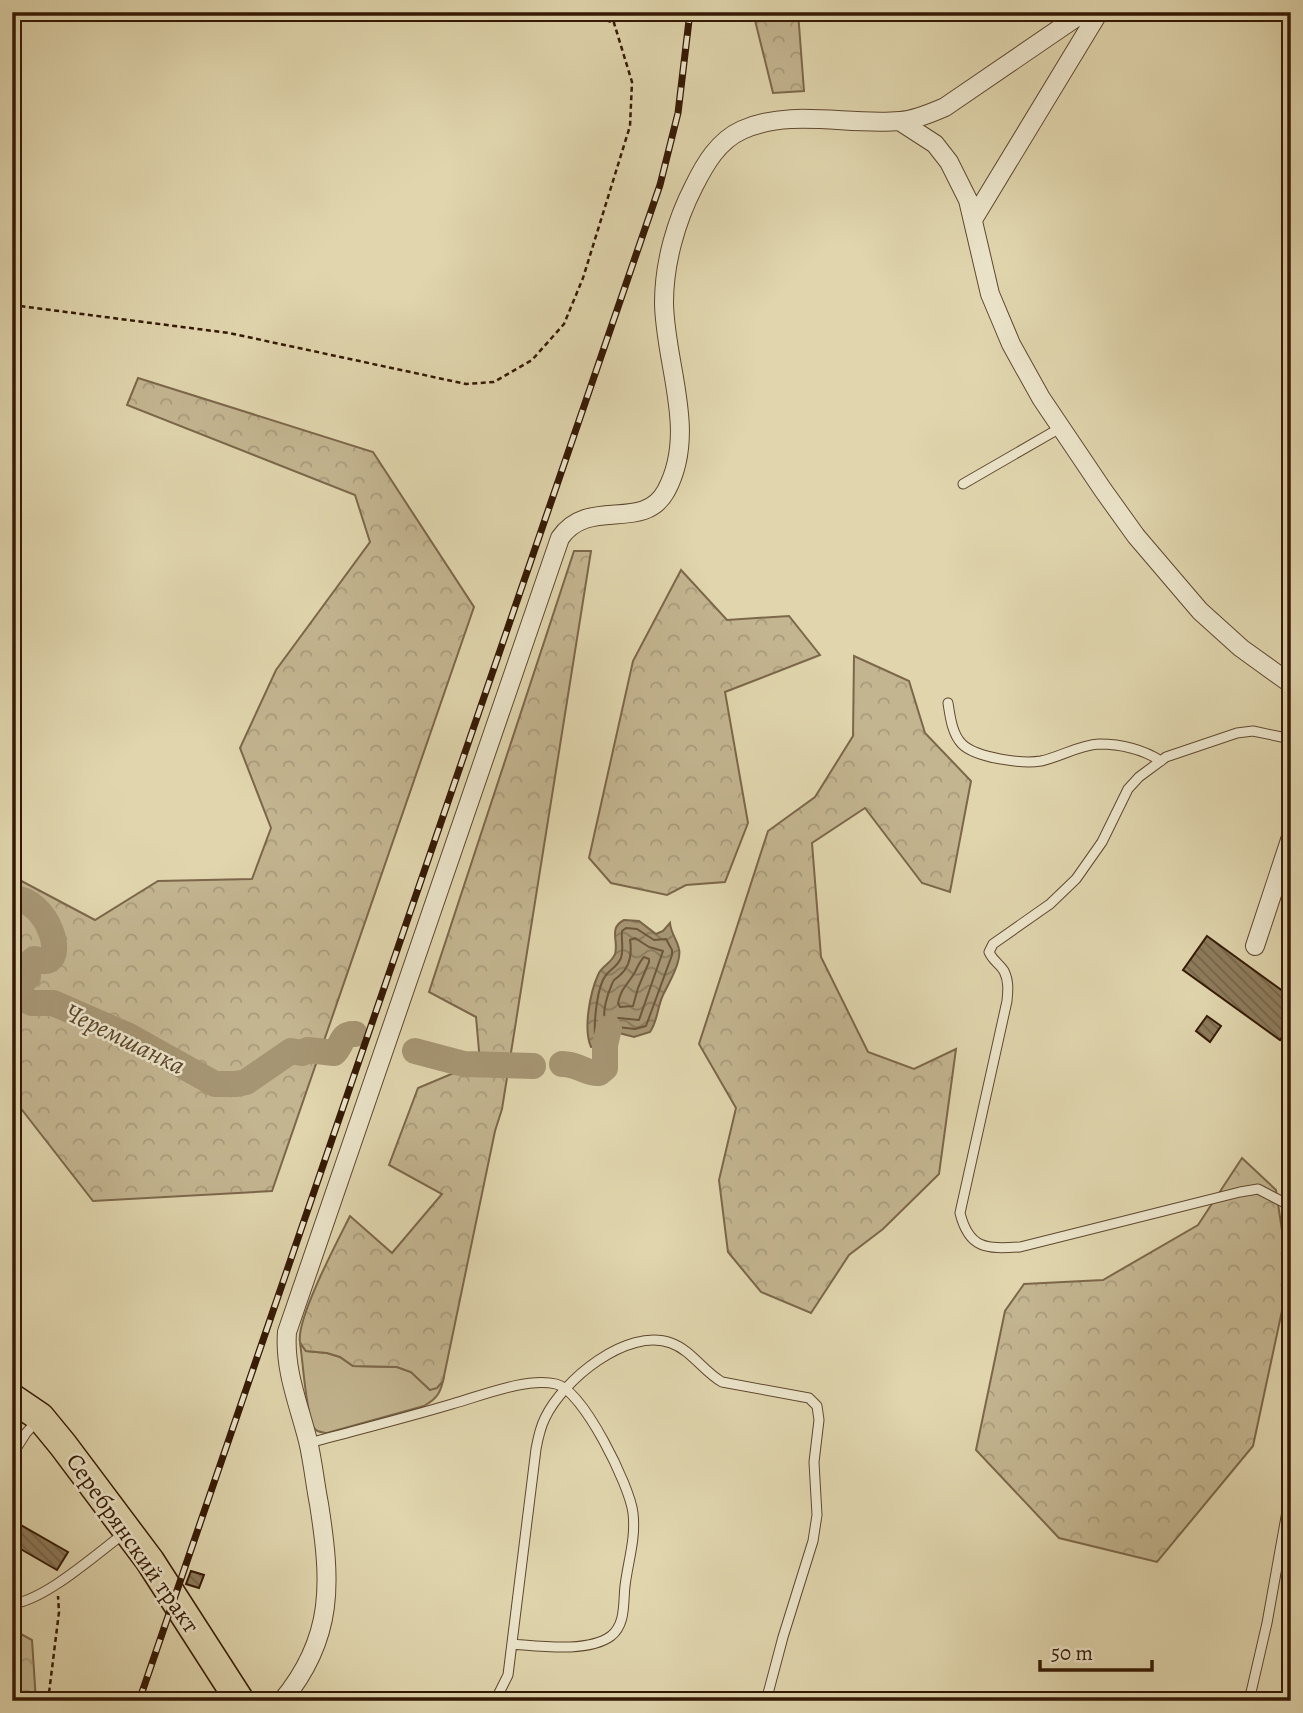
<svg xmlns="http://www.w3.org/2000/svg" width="1303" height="1713" font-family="Alegreya,serif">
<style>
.grass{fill:#c3b590;stroke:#7c674a;stroke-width:2}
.forest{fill:url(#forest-crowns);stroke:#7c674a;stroke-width:2}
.water{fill:url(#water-waves);stroke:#786346;stroke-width:2}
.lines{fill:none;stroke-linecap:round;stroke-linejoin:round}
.shore{stroke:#6d573b;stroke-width:2}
.river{stroke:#a69573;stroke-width:26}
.building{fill:url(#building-back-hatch);stroke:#341903;stroke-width:2}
.service-casing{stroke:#5f482e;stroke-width:11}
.minor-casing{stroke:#5f482e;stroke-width:20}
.primary-casing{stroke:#341903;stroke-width:31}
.path{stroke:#341903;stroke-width:2.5;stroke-dasharray:5 3.5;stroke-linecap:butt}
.service{stroke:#ebe4ca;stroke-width:9}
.minor{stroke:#ebe4ca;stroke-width:18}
.primary{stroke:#e0d5ad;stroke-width:28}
.rail-casing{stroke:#341903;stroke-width:7}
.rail{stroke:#ebe4ca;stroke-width:4.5;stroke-dasharray:13;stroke-linecap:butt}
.labels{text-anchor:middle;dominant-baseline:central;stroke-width:5;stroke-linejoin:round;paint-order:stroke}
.street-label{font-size:24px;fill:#341903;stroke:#ebe4ca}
.water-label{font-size:26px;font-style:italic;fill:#5c442a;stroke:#ebe4ca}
</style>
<defs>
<pattern id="forest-crowns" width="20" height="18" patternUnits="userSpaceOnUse" patternTransform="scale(1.75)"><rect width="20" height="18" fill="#c3b590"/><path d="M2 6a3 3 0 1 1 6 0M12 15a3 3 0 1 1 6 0" fill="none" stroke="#a89b7b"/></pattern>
<pattern id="water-waves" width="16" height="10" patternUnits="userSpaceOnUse" patternTransform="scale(1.75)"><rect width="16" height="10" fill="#a69573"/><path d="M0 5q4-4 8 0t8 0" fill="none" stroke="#88795c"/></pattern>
<pattern id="building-back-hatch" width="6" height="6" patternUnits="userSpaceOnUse" patternTransform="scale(1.75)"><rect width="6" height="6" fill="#8d7b5b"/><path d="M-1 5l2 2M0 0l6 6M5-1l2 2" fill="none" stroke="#746449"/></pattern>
</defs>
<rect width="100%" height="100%" fill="#e0d5ad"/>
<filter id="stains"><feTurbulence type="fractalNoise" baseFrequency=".00286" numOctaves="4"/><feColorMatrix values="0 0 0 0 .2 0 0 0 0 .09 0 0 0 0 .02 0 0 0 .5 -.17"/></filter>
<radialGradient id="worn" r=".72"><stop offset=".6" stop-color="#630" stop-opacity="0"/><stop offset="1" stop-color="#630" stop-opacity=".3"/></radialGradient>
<path class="grass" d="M300 1343 306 1351 327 1353 340 1357 353 1366 397 1367 411 1372 430 1390 443 1381 444 1376C441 1392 438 1398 424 1406L327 1433C321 1432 315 1432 313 1426 306 1412 303 1362 300 1343Z"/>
<path class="forest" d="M753 12H798L804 91 773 93Z
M138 378 373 452 474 607 272 1191 93 1201 12 1097V876L95 920 158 881 252 879 271 828 240 748 276 670 370 542 355 495 127 405Z
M574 551H591L502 1109 495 1131 443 1381 437 1388 430 1390 411 1372 397 1367 353 1366 340 1357 327 1353 306 1351C304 1348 301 1345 300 1342 296 1319 338 1240 350 1216L392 1253 442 1194 389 1165 418 1088 480 1062 476 1017 429 992Z
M681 570 727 620 789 616 820 655 725 692 748 823 725 882 686 885 667 895 611 883 589 858 633 661Z
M854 656 909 681 925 733 971 781 950 892 922 883 865 808 812 843 821 957 868 1052 914 1069 956 1049 939 1174 883 1229 849 1255 811 1313 761 1292 728 1252 719 1180 736 1108 699 1044 768 831 815 797 853 736Z
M1242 1158 1276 1190 1289 1278 1253 1446 1157 1562 1059 1538 976 1450 1005 1311 1024 1284 1103 1280 1198 1225Z
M12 1629 32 1640 36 1701H12Z"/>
<path class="water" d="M624 920 639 921 656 934 663 931 670 923C671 934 677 939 679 949 682 961 668 985 663 995 657 1008 658 1020 650 1032L634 1037 619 1033 609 1045 591 1047C583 1029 590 993 598 975 601 966 611 964 615 954 619 941 608 928 624 920Z"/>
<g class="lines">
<path class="shore" d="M626 928 637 929 654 940 666 939 672 950V955L646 1026 635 1029 617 1027 607 1038H598L595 1035C594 1021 597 986 606 975 611 969 617 967 621 958 624 949 621 940 622 931Z
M635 938 649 947 663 951 639 1020 619 1018 606 1022C601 1013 608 993 612 984 614 978 615 980 619 976 630 967 632 953 630 940Z
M644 957 649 959V962L638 988 633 1006 620 1007 618 1003C622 986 627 986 635 972 638 966 640 961 644 957Z"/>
<path class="river" d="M12 898C49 899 66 961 45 961 41 962 38 959 34 959L27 965 28 977 21 980 17 987 26 1000 32 1003H53L129 1036 215 1084H236L246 1082 291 1051 302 1053 308 1050 334 1053C343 1045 340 1033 355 1034
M415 1051 464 1064 533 1066
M562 1064C579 1064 586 1074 599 1073L605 1068V1045L609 1028"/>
</g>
<path class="building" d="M1207 936 1291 997V1025L1280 1040 1183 970Z
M1207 1016 1221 1026 1210 1042 1196 1031Z
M12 1520 68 1552 57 1570 12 1544Z
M191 1571 204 1575 199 1588 186 1584Z"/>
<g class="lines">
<defs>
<path id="service" d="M963 484 1060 428
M948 703C950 716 952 734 962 744 976 758 1022 764 1041 761 1060 757 1079 745 1099 744 1121 744 1142 749 1161 761
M1291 739 1253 731 1237 733 1166 757 1139 777 1128 789 1102 842 1076 879 1050 904 993 944 989 952C993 961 999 963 1004 971 1009 981 1008 991 1007 1001L960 1213C969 1249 986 1249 1020 1247L1240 1192 1258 1189 1285 1203 1291 1211
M309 1443C357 1430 405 1418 452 1404 481 1396 526 1377 556 1384 583 1390 630 1486 633 1513 636 1539 628 1561 625 1586 623 1603 626 1624 611 1636 588 1653 540 1646 512 1644
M12 1455 26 1433 38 1420
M12 1604C46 1600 97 1553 126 1532
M495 1701 508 1675 536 1449C538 1438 540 1428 545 1418 563 1380 627 1327 671 1343 691 1350 704 1372 722 1382L809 1398 817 1406 819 1420 814 1462 817 1515 813 1541 783 1637 766 1701
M1249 1701 1267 1623 1291 1489"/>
<path id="minor" d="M901 122 935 144 949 162 968 200 990 294 1011 344 1041 398 1103 490 1136 536 1200 611 1241 648 1291 684
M974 218 1099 12
M1255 946 1291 837
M282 1701C335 1637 331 1581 319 1504 315 1484 313 1462 308 1441 299 1405 284 1370 287 1332L560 538C589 496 643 533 666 491 698 432 665 366 664 303 664 263 676 221 694 186 705 164 718 141 742 130 792 108 847 126 900 121 915 120 931 113 945 107L1084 12"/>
<path id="primary" d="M12 1398 40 1417 63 1445 150 1561 240 1701"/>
</defs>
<use href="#service" class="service-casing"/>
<use href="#minor" class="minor-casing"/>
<use href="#primary" class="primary-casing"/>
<path class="path" d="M582 12 614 23
M12 305 229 333 466 384 494 382 532 360 564 324 583 278 630 126 632 82 614 23V12
M48 1701 59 1612 58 1596"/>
<use href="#service" class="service"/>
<use href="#minor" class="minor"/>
<use href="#primary" class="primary"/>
<defs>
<path id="rail" d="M139 1701 660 185 678 113 690 12"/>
</defs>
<use href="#rail" class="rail-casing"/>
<use href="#rail" class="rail"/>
</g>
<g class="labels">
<g class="street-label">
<text transform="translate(133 1543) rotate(55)">Серебрянский тракт</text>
</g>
<g class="water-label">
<text transform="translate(125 1039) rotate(26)">Черемшанка</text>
</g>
</g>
<rect width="1303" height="1713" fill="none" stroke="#e0d5ad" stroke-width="42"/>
<rect x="14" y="14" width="1275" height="1685" fill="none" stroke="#341903" stroke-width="3.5"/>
<rect x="21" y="21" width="1261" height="1671" fill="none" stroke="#341903" stroke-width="2"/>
<path d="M1040 1660v10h112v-10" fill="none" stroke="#341903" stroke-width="3.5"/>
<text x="1051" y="1660" font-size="21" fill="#341903" stroke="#ebe4ca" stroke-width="5" paint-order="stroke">50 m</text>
<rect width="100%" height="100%" filter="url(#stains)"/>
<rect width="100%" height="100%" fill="url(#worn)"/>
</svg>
